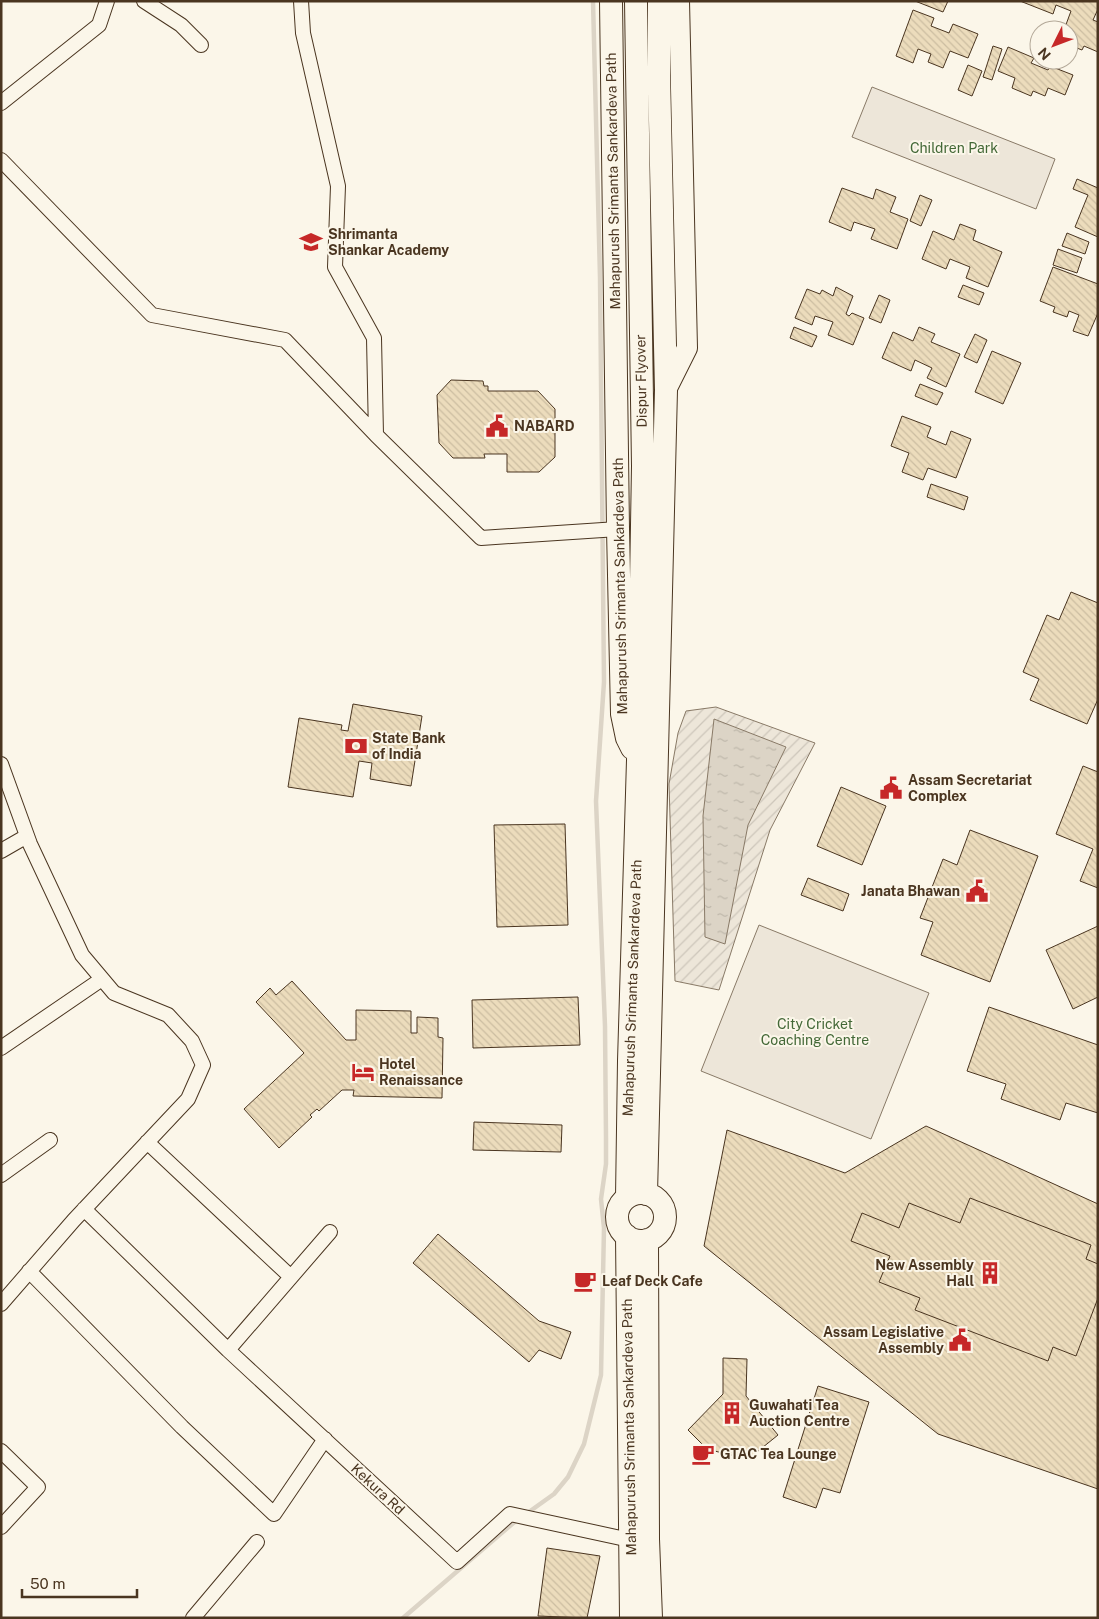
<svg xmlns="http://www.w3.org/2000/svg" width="1099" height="1619" font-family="'Public Sans',sans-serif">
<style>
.park{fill:#ede6d9;stroke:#887966}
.garden{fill:url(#garden-furrows);stroke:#887966}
.water{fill:url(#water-ripples);stroke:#887966}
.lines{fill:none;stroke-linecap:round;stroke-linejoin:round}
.stream{stroke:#dcd4c6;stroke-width:4.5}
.building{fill:url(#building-back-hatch);stroke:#4a3520}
.minor-casing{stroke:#4a3520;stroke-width:16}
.secondary-casing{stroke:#4a3520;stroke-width:22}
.primary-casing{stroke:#4a3520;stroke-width:24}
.minor{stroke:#fbf6e9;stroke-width:14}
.secondary{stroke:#fbf6e9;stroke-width:20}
.primary{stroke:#fbf6e9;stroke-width:22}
.labels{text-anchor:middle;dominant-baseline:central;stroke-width:4;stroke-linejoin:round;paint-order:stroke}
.park-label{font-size:14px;fill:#436837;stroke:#fbf6e9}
.street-label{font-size:14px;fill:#4a3520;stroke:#fbf6e9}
.poi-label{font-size:14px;font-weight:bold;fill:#4a3520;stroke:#fbf6e9;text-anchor:start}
</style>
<defs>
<pattern id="garden-furrows" width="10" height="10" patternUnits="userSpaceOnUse" patternTransform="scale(1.25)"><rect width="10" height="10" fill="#ede6d9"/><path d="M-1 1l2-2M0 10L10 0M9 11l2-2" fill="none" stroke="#cdc6ba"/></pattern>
<pattern id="water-ripples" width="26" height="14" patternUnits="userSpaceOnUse" patternTransform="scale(1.25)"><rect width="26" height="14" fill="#dcd4c6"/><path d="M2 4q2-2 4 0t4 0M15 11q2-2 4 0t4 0" fill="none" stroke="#beb7aa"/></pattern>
<pattern id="building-back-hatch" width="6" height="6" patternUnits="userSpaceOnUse" patternTransform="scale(1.25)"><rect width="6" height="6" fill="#ecdcbc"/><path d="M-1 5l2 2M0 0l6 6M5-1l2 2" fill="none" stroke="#ccbda1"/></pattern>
</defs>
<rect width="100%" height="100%" fill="#fbf6e9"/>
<path class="park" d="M872 87 1055 159 1036 209 852 137Z
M759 925 929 993 871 1139 701 1071Z"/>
<path class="garden" d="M716 707 815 743 770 830 719 990 675 981 669 784 678 733 686 711Z"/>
<path class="water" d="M714 719 786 747 748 825 725 944 705 937 703 816Z"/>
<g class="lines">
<path class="stream" d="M526 1514 554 1494 568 1477 584 1444 601 1375 604 1228 601 1199 606 1164V1138L605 1026 596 801 604 682 600 277 593 1
M403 1618 518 1519"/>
</g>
<path class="building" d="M915 1H948L943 12Z
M1020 1H1098V9L1093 20 1098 22V52L1084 46 1082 50 1069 45V30H1064L1071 11 1056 5 1053 14Z
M913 10 934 18 931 26 949 33 953 24 978 34 968 58 950 51 943 68 928 62 931 54 918 49 913 63 896 56Z
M993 46 1002 49 992 80 983 77Z
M1008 47 1034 58 1031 63 1048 70 1050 66 1073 75 1065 95 1048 88 1045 96 1033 91 1031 96 1012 88 1015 78 998 71Z
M968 65 982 71 972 96 958 90Z
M1077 179 1098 188V237L1075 227 1088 195 1073 189Z
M842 188 873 199 876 189 896 197 890 212 908 219 897 249 871 239 875 229 854 222 851 231 829 222Z
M920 195 932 200 921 226 910 221Z
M960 224 976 230 973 240 1002 252 988 287 966 278 970 267 950 259 946 269 922 259 933 231 954 240Z
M1067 233 1089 242 1085 254 1062 246Z
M1058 249 1082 258 1077 273 1053 265Z
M1053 267 1098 284V313L1088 336 1073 331 1079 315 1069 311 1067 317 1053 312 1055 307 1040 301Z
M963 285 984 293 979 305 958 297Z
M836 287 853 296 846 314 849 316 852 313 864 318 853 345 828 335 833 322 815 316 812 325 795 318 807 289 820 294 822 290 833 296Z
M879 295 890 300 881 323 869 318Z
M794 327 817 336 812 347 790 338Z
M919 327 935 334 931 342 960 354 946 387 927 378 932 368 915 360 911 371 882 358 893 332 913 341Z
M975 334 987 340 977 363 964 357Z
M992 351 1021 363 1003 404 975 392Z
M451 380 483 381 484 386H488V391H538L555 409V457L539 472H507V454H484L485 458H453L439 443 437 395Z
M920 384 943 393 937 405 915 396Z
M902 416 931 427 927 437 946 445 951 431 971 439 956 478 928 468 923 480 902 472 909 453 891 446Z
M931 484 968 497 964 510 927 497Z
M1071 592 1098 603V699L1087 724 1030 700 1039 679 1023 672 1047 615 1059 620Z
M353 704 422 716 411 786 370 779 372 763 359 761 353 797 288 787 299 718 342 725 341 730 348 731Z
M1083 766 1098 772V888L1080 881 1093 849 1056 834Z
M841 787 886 806 862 865 817 846Z
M565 824 568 925 497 927 494 825Z
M970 830 1038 856 990 982 921 955 933 922 920 918 943 859 957 865Z
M808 878 849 894 843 911 801 895Z
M1098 926V997L1073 1009 1046 950Z
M292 981 346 1040H356V1010L411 1011V1033H417V1017L438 1018V1037L443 1038 442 1098 353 1096 354 1090H342L319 1111 317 1109 310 1115 312 1117 279 1148 244 1109 304 1053 256 1002 270 988 276 995Z
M578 997 580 1045 473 1048 472 1000Z
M989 1007 1098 1045V1113L1066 1103 1060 1120 1001 1099 1006 1084 967 1071Z
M474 1122 562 1125 561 1152 473 1150Z
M926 1126 1098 1204V1489L938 1434 704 1246 727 1130 845 1173Z
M970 1198 1091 1245 1086 1259 1098 1264V1298L1076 1356 1053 1347 1048 1361 915 1310 920 1298 879 1282 890 1256 851 1241 862 1213 899 1228 909 1203 960 1223Z
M438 1234 539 1321 571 1332 561 1359 539 1350 529 1362 413 1263Z
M723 1358 747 1359 746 1396 778 1435 752 1456 730 1455 707 1449 688 1430 723 1394Z
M818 1386 869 1402 840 1493 823 1488 816 1508 783 1497Z
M547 1548 600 1556 587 1618 538 1616Z"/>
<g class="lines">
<defs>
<path id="minor" d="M144 1 181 25 201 45
M301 1 303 33 338 186 335 267 374 338 376 435 481 538 618 529
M1 103 99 25 107 1
M1 160 152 315 285 340 376 435
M1 764 30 844 82 955 114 993 168 1015 192 1041 203 1065 188 1099 74 1220 1 1304
M1 851 27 836
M1 1048 102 979
M147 1142 291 1277
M1 1175 50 1140
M84 1209 228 1350 330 1232
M29 1271 182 1427 274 1514 325 1439
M228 1350 457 1562 510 1514 630 1540
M1 1451 38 1487 1 1527
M193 1618 257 1542"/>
<path id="secondary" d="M666 390 687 348 679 1"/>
<path id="primary" d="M611 1 618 529 622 714 627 738 632 748
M617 1217a24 24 0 1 1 48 0a24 24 0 1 1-48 0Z
M646 1194 666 390 659 75V1
M627 1197 629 1061 638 760 643 466 636 1
M627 1236 631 1618
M647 1240 648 1539 651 1618"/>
</defs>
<use href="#minor" class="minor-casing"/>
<use href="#secondary" class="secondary-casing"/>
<use href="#primary" class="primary-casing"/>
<use href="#minor" class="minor"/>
<use href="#secondary" class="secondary"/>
<use href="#primary" class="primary"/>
</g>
<defs>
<symbol id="school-bare" viewBox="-9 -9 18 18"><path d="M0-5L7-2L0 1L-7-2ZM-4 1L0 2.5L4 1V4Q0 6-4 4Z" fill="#c62828" stroke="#fbf6e9" stroke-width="2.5" paint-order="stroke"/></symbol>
<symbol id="civic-bare" viewBox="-9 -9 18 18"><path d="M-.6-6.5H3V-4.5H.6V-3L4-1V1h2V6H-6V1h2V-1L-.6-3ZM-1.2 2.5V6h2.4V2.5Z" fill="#c62828" stroke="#fbf6e9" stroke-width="2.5" paint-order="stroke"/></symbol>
<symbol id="bank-bare" viewBox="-9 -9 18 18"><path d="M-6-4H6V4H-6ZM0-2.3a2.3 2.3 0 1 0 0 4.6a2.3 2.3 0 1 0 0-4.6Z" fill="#c62828" stroke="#fbf6e9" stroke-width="2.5" paint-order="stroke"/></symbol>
<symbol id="hotel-bare" viewBox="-9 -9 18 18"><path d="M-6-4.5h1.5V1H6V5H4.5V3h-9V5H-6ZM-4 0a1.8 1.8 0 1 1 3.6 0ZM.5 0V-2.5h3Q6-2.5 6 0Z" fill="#c62828" stroke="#fbf6e9" stroke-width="2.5" paint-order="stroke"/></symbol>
<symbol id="building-bare" viewBox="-9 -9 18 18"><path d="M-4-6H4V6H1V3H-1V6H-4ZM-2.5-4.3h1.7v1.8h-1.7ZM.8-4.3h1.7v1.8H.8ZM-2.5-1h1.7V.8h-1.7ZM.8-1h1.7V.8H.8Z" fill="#c62828" stroke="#fbf6e9" stroke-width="2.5" paint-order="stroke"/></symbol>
<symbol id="cafe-bare" viewBox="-9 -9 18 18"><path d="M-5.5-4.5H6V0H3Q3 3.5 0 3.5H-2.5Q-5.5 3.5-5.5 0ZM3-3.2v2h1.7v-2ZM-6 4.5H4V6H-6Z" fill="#c62828" stroke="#fbf6e9" stroke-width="2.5" paint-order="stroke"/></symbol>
</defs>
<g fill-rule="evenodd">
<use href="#school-bare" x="295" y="226" width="32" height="32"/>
<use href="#civic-bare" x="481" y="410" width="32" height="32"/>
<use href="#bank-bare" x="340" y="730" width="32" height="32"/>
<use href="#civic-bare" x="875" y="772" width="32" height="32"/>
<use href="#civic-bare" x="961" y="875" width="32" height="32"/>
<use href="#hotel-bare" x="347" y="1056" width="32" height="32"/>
<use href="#building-bare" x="974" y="1257" width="32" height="32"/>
<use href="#cafe-bare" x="569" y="1265" width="32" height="32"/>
<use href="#civic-bare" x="944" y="1324" width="32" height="32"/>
<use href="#building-bare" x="716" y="1397" width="32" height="32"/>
<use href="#cafe-bare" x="687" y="1438" width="32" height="32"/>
</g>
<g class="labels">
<g class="park-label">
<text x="954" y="148">Children Park</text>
<text x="815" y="1024">City Cricket<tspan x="815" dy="16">Coaching Centre</tspan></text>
</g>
<g class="street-label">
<text transform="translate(613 181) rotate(-91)">Mahapurush Srimanta Sankardeva Path</text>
<text transform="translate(641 381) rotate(-91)">Dispur Flyover</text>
<text transform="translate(620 586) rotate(-91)">Mahapurush Srimanta Sankardeva Path</text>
<text transform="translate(632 988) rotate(-88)">Mahapurush Srimanta Sankardeva Path</text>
<text transform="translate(629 1427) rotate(-91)">Mahapurush Srimanta Sankardeva Path</text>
<text transform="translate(378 1489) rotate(43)">Kekura Rd</text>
</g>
<g class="poi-label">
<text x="328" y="234">Shrimanta<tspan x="328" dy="16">Shankar Academy</tspan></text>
<text x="514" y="426">NABARD</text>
<text x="372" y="738">State Bank<tspan x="372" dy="16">of India</tspan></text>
<text x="908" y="780">Assam Secretariat<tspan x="908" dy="16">Complex</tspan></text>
<text x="960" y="891" text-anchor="end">Janata Bhawan</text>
<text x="379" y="1064">Hotel<tspan x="379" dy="16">Renaissance</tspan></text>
<text x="974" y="1265" text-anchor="end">New Assembly<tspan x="974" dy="16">Hall</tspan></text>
<text x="602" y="1281">Leaf Deck Cafe</text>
<text x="944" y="1332" text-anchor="end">Assam Legislative<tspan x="944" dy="16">Assembly</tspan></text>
<text x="749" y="1405">Guwahati Tea<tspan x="749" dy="16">Auction Centre</tspan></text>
<text x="720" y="1454">GTAC Tea Lounge</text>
</g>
</g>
<rect width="1099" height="1619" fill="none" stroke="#4a3520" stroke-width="5"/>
<g transform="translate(1054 45) rotate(228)"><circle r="24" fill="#fbf6e9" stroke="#b4a999"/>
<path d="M0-4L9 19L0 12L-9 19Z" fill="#c62828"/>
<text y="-8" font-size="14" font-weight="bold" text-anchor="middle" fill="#4a3520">N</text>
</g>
<path d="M22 1589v8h115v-8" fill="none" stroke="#4a3520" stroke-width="2.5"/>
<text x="30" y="1589" font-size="15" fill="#4a3520" stroke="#fbf6e9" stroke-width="4" paint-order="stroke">50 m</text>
</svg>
